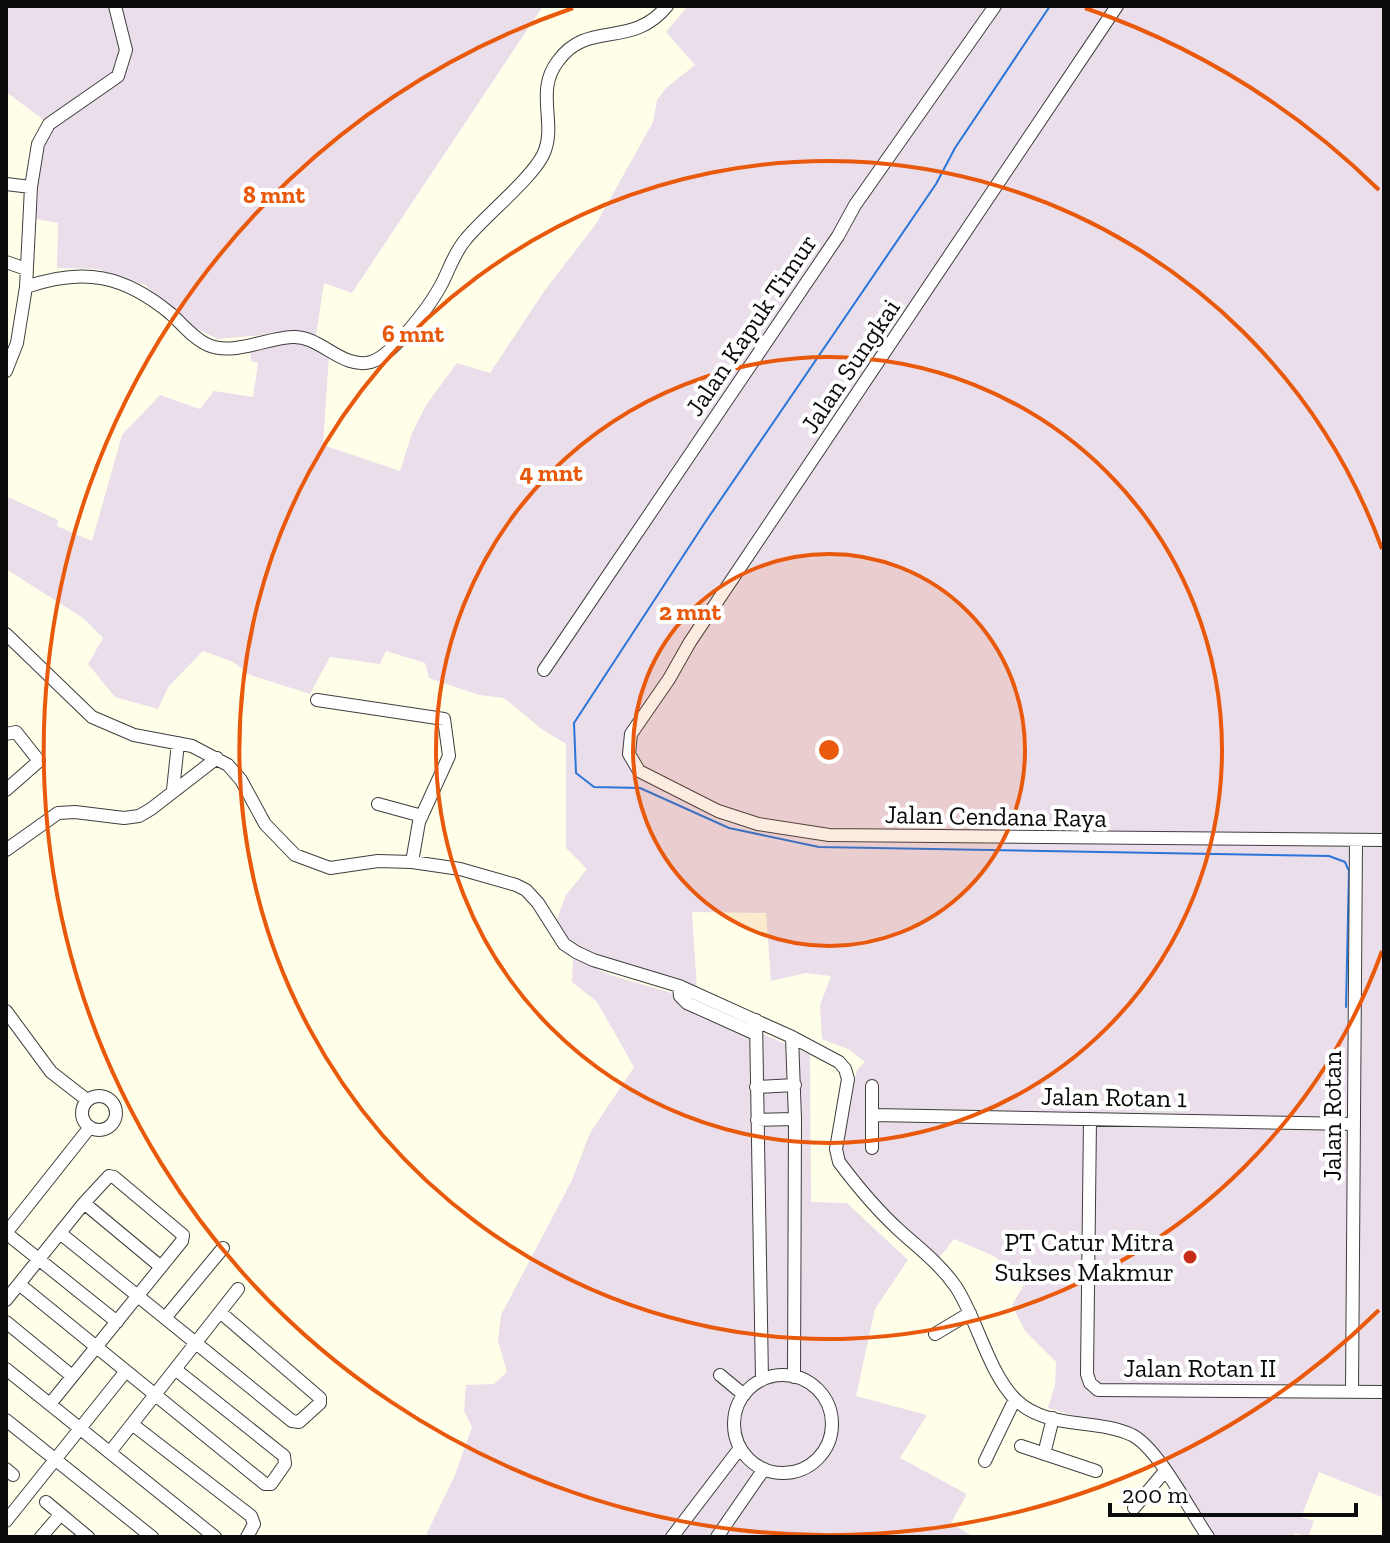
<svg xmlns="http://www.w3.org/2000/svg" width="1390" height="1543" font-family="'Zilla Slab',serif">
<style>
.industrial{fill:#ebdeeb}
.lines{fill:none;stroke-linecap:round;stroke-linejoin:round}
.stream{stroke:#2975d9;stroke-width:2}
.minor-casing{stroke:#3e3e3e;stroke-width:14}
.minor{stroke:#fff;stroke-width:12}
.ring{fill:none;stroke:#e8590c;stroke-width:4}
.poi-dot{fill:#c72d17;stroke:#fff;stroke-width:3}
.labels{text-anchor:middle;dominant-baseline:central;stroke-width:8;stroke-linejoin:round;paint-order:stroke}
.street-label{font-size:26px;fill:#0b0b0b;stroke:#fff}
.poi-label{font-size:26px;fill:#0b0b0b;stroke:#fff;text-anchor:end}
.centre{fill:#e8590c;stroke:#fff;stroke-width:4}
.ring-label{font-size:24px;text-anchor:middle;font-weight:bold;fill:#e8590c;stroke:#fff;stroke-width:8;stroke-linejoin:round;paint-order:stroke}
</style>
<rect width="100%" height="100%" fill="#fffee9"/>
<path class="industrial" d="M6 6H543L352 293 324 283 316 335 294 332 218 339 195 328 145 285 98 269 57 268 58 223 36 219 40 154 52 126 6 92Z
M688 6H1384V1498L1319 1472 1301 1517 1314 1521 1308 1537 1295 1533 1294 1537H1216L1152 1443 1126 1431 1048 1408 1055 1385 1056 1362 1025 1331 1012 1305 1025 1283 994 1256 954 1239 939 1258 895 1221 847 1164 842 1150 857 1070 865 1062 850 1050 822 1039 820 1005 831 976 806 973 771 981 766 913 692 912 697 990 594 957 567 939 557 919 566 895 587 869 566 848V744L543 730 504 698 479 695 429 678 425 663 386 651 380 664 330 657 310 694 250 675 233 662 203 651 169 686 158 709 115 697 88 664 103 638 83 618 6 569V496L58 520 57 526 92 541 122 435 160 395 200 409 214 391 253 397 258 363 251 361 250 350 289 342 306 344 329 356 323 445 400 471 412 433 426 405 457 363 490 373 545 290 596 224 653 122 657 100 666 88 695 65 666 32Z
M573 957 610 975 672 993 810 1055 811 1202 847 1203 908 1260 875 1309 856 1396 927 1415 900 1458 967 1494 951 1523 974 1537H425L455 1475 472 1427 464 1411 466 1385 494 1384 507 1372 498 1341 501 1315 572 1180 590 1133 634 1067 597 1002 572 982Z"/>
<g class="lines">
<path class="stream" d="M1050 6 955 148 936 184 706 521 574 723 576 773 594 787 640 788 729 828 819 847 1329 856 1345 862 1349 871 1346 1007"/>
<defs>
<path id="minor" d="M1117 6 690 642 669 679 631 734 629 754 639 771 718 811 758 824 829 835 1384 840
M6 184 31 187
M6 262 26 269
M26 287 31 187 38 144 49 124 118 76 126 50 115 6
M6 371 17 343 26 287C84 267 124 275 171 314 183 325 194 339 208 345 233 356 266 338 292 337 320 335 342 370 371 362 392 356 429 307 440 287 449 271 453 254 466 239 485 216 531 179 543 155 558 124 534 92 558 61 588 19 631 50 667 6
M6 634 92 717 134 735 192 746 228 765 241 780 265 824 295 855 330 868 378 861 412 862 460 869 516 885 526 890 538 903 564 944 576 952 593 960 679 986 792 1037 839 1062 845 1069 848 1079 836 1149 839 1162C857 1186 878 1211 900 1231 920 1249 940 1264 956 1287 978 1321 988 1372 1016 1400 1047 1430 1096 1418 1132 1435 1158 1448 1190 1511 1208 1537
M544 670 838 236 855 205 995 6
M317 700 444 719 449 756 419 822 412 862
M6 734 16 732 39 761 6 790
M173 790 178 743
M378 804 422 816
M6 850 58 813 75 812 124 818 139 816 151 809 217 758
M679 986 680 996 687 1003 756 1034
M6 1011 51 1072 87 1100
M756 1020 762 1380
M792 1037 795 1119 794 1377
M872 1086V1148
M756 1087 795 1085
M82 1113a17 17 0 1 1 34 0a17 17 0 1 1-34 0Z
M874 1115 1354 1124
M1090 1119 1087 1374 1090 1383 1098 1390 1384 1392
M757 1120 795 1119
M84 1203 161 1267
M6 1233 117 1322
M6 1233 90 1127
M60 1233 292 1421 299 1422 320 1403V1398L220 1312
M19 1284 265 1484H271L285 1464 284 1456 175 1369
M6 1300 84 1203 109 1176 114 1177 183 1235 182 1241 50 1404
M165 1318 223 1248
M6 1322 72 1376
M935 1334 970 1313
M6 1369 215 1537
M720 1375 744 1395
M734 1424a49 49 0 1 1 98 0a49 49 0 1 1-98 0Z
M1352 1391 1356 840
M6 1420 152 1537
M132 1424 251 1516 254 1524 247 1537
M1021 1446 1096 1471
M110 1452 238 1289
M1044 1454 1053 1418
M985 1461 1015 1399
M6 1469 13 1475
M46 1502 88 1537
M1134 1508 1165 1471
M6 1521 126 1371
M41 1537 60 1515
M672 1537 740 1448
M717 1537 764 1469"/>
</defs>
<use href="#minor" class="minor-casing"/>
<use href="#minor" class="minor"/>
</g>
<circle cx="829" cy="750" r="196" fill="#e8590c" fill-opacity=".12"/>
<g class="ring">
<circle cx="829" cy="750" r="196"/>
<circle cx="829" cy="750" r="393"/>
<path d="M1382 951A589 589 0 1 1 1382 549"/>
<path d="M1379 1310A785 785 0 1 1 573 8M1085 8A785 785 0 0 1 1379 190"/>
</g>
<circle class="poi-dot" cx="1190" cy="1257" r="8"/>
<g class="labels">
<g class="street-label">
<text transform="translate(751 325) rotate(-56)">Jalan Kapuk Timur</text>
<text transform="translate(850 366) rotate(-56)">Jalan Sungkai</text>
<text transform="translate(996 816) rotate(1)">Jalan Cendana Raya</text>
<text transform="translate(1114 1097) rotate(1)">Jalan Rotan 1</text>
<text transform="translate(1332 1116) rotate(-90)">Jalan Rotan</text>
<text x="1200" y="1368">Jalan Rotan II</text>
</g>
<g class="poi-label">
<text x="1174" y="1242">PT Catur Mitra<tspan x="1174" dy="30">Sukses Makmur</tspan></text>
</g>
</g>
<circle cx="829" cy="750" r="12" class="centre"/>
<g class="ring-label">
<text x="274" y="203">8 mnt</text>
<text x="413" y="342">6 mnt</text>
<text x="551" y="481">4 mnt</text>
<text x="690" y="620">2 mnt</text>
</g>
<rect width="1390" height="1543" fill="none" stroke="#0b0b0b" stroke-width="16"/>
<path d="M1110 1503v12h246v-12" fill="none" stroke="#0b0b0b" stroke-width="4"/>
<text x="1122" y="1503" font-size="24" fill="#0b0b0b" stroke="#ffffff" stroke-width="6" paint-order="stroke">200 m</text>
</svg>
